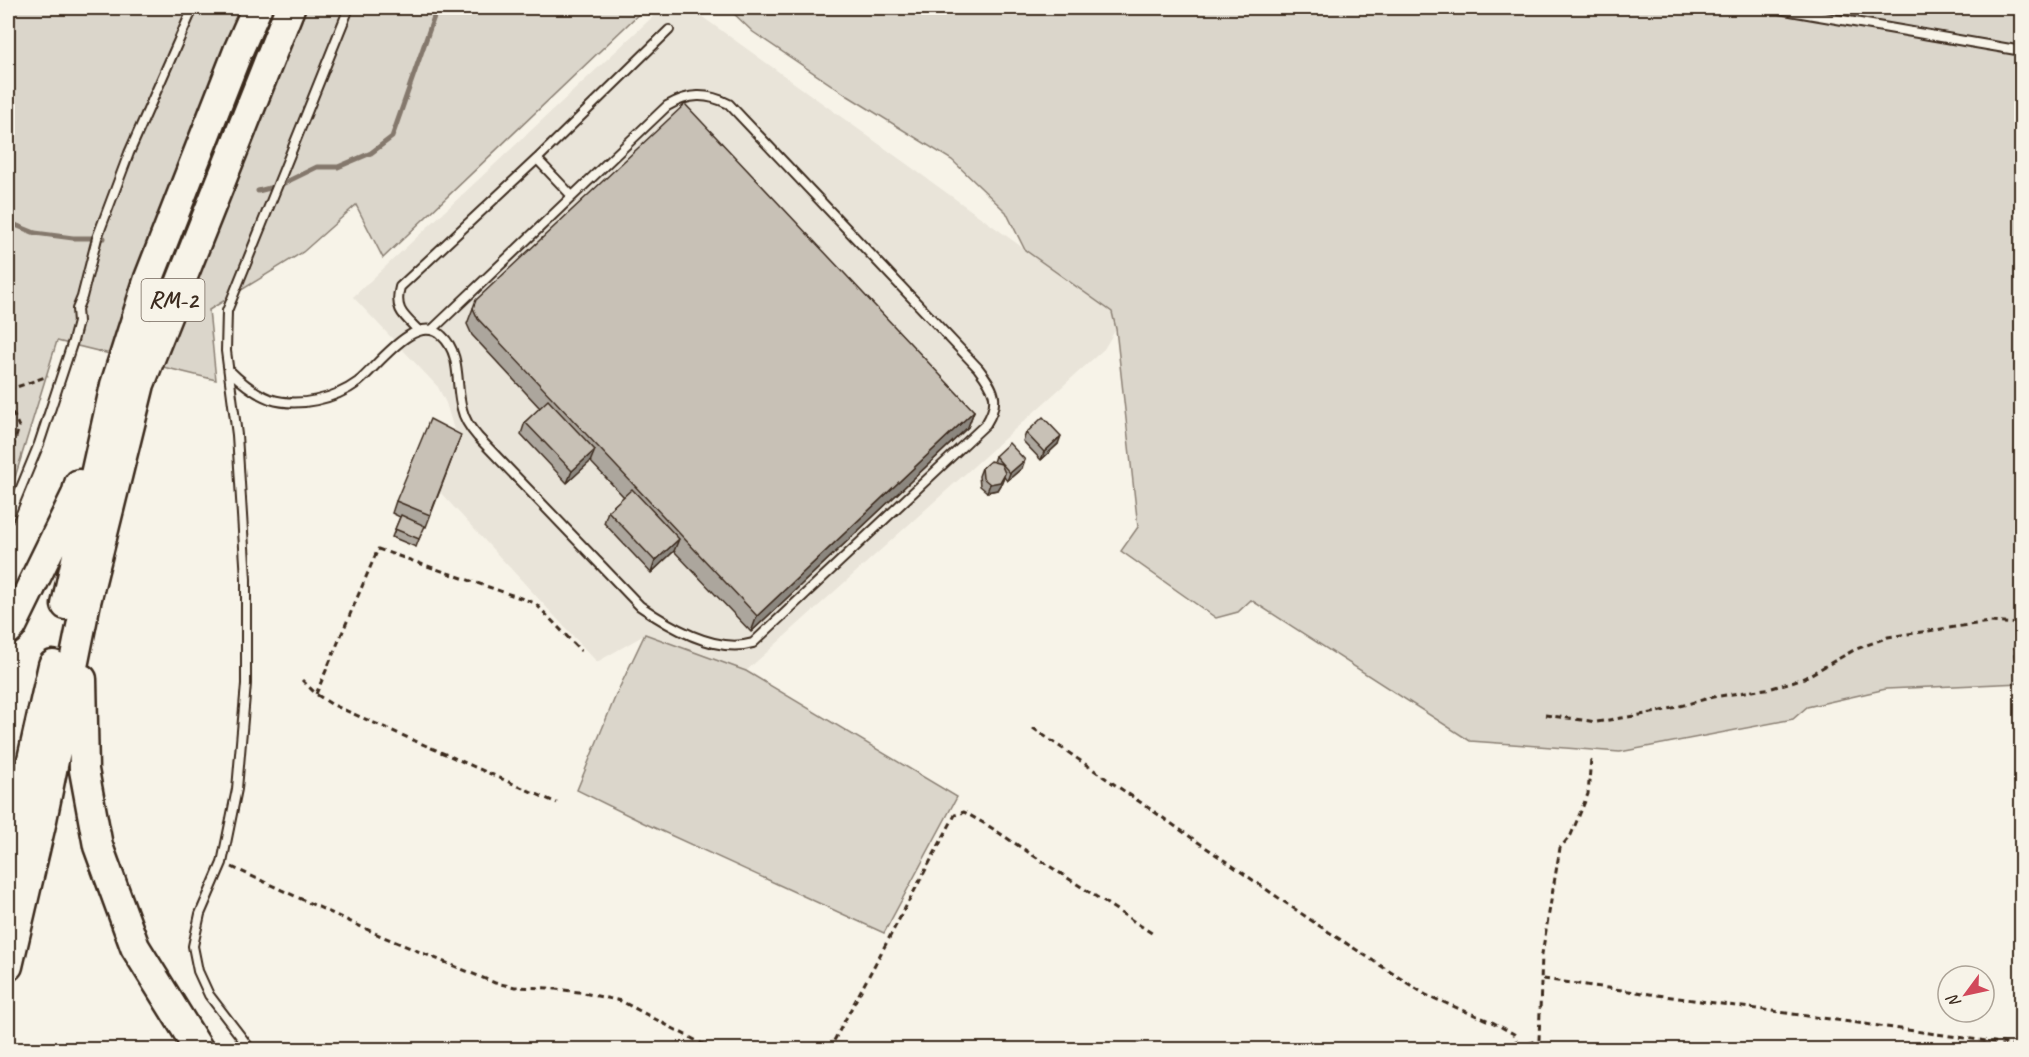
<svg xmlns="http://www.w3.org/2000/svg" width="2029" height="1057" font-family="Caveat,sans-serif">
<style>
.built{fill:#e9e4d9}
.green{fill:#dbd6cb;stroke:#8b8074;stroke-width:1.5}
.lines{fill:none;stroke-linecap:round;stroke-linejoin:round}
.stream{stroke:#84786c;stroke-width:5}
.lane-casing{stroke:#3b2a1e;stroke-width:12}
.highway-casing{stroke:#3b2a1e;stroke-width:33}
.path{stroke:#3b2a1e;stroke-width:3;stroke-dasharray:6 4.5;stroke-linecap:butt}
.lane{stroke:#f7f3e8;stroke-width:8}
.highway{stroke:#f7f3e8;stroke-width:28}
.wall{fill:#aca69d;stroke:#3b2a1e;stroke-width:1.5}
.shaded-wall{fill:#8c877f;stroke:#3b2a1e;stroke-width:1.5}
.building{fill:#c8c1b6;stroke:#3b2a1e;stroke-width:1.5}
.labels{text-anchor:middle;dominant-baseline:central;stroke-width:6;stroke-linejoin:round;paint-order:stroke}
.shield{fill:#f7f3e8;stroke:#73665b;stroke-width:1.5}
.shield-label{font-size:24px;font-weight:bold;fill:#3b2a1e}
</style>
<rect width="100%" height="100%" fill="#f7f3e8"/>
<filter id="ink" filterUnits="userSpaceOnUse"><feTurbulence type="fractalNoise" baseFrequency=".0167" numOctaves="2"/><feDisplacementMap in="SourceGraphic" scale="12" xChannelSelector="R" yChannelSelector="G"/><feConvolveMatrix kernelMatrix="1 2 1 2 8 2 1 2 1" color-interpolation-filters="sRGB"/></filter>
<g filter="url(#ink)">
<path class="built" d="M662 8H690L1112 312 1116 329 1104 349 746 671 646 634 597 662 439 491 458 443 446 403 438 387 353 297Z"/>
<path class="green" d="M8 8H645L383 258 356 205 303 252 209 310 216 380 57 341 8 500Z
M728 8H2021V683L1886 689 1807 707 1793 719 1620 752 1470 741 1251 600 1238 612 1216 618 1121 551 1138 527 1116 329 1112 312 1025 250 1006 212 952 160 848 96 753 32Z
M645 634 746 671 957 797 884 933 644 823 577 790 616 695Z"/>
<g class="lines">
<path class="stream" d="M258 191 278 186 317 167H338L371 153 392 137 437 8
M8 222 35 233 73 238H104"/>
<defs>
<path id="lane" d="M1773 8 2022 51
M537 159 572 196
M418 330C403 315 394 309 400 287L537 159 669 30
M229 370C241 382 254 393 270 399 298 408 335 399 358 382 377 367 416 311 442 336 462 354 455 385 462 409 464 419 471 429 478 437L640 606C670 627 717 654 753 643L986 424C1001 400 994 389 978 368L729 104C707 93 689 93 667 106L433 329
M8 519 39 444 73 341 78 322 77 309 82 297 97 238 129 153 193 8
M251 1050 209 995 198 971 193 946 200 914 222 863 237 789 246 684V579L237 435 226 351 227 311 349 8"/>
<path id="highway" d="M66 605 115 385 149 278 238 51 257 8
M8 630 12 626 76 495 79 484
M82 679 84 770 98 846 135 947 199 1050
M8 867 53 665
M8 966 42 820 86 602 140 384 290 8"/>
</defs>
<use href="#lane" class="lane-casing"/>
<use href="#highway" class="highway-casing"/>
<path class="path" d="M8 390 48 376
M8 403 19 427 8 465
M2022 612C2018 631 2008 658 2022 674
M302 680 316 694 331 704 557 803
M316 694 378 549 535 603 581 651
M1545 715 1597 722 1658 712 1713 697 1772 688 1804 678 1854 650 1888 637 1989 622 2019 624
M1033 728 1315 923 1426 995 1494 1023 1514 1034 1519 1050
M232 867 379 935 495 983 515 987 548 988 579 992 621 1001 714 1050
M1543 979 2022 1046
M1519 1047 1539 1040 1542 954 1560 848 1571 835 1588 794 1591 758
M829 1050 955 815 964 812 987 825 1153 934
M1129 1050 1135 1044 1152 1050"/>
<use href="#lane" class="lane"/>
<use href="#highway" class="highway"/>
</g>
<path class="wall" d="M473 308 974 411 968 427 751 632 674 551 651 573 604 523 608 511 624 497 590 461 567 483 521 434 525 422 540 408 472 335 467 324Z
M1026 433 1058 444 1041 460 1023 441Z
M461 435 426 527 424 526 416 547 392 537 400 517 392 513 396 501Z
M995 456 1022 468 1007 481 1004 477 997 490 987 492 980 486 979 476 982 468 993 462Z"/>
<path class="shaded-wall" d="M974 411 968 427 751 632 757 616Z
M1061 436 1058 444 1041 460 1044 452Z
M595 450 590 462 567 483 572 471Z
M1025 460 1022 468 1007 481 1010 473Z
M1005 473 1002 482 997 490 987 492 990 484Z
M679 539 674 551 651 573 655 561Z"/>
<path class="building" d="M685 104 974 411 757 616 478 319 473 308 476 300Z
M548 400 595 450 572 471 525 422Z
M1043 417 1061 436 1044 452 1026 433Z
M430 419 461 435 430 515 396 501Z
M1009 443 1025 460 1010 473 995 456Z
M990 461 1001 464 1005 473 1000 482 990 484 983 478 982 468Z
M632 489 679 539 655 561 608 511Z
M401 515 425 526 419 539 395 529Z"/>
</g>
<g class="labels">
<rect class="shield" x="141.5" y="279" width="63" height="42" rx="4.5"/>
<g class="shield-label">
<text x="173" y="300">RM-2</text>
</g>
</g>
<rect width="2029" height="1057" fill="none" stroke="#f7f3e8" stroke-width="30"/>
<rect x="15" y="15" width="1999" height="1027" fill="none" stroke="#3b2a1e" stroke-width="2" filter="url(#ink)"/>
<g transform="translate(1966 994) rotate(237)"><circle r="28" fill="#f7f3e8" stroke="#aca397" stroke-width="1.5"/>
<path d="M0-4.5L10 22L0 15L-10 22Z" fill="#d1495b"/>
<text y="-9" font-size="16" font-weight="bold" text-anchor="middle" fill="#3b2a1e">N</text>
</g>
</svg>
